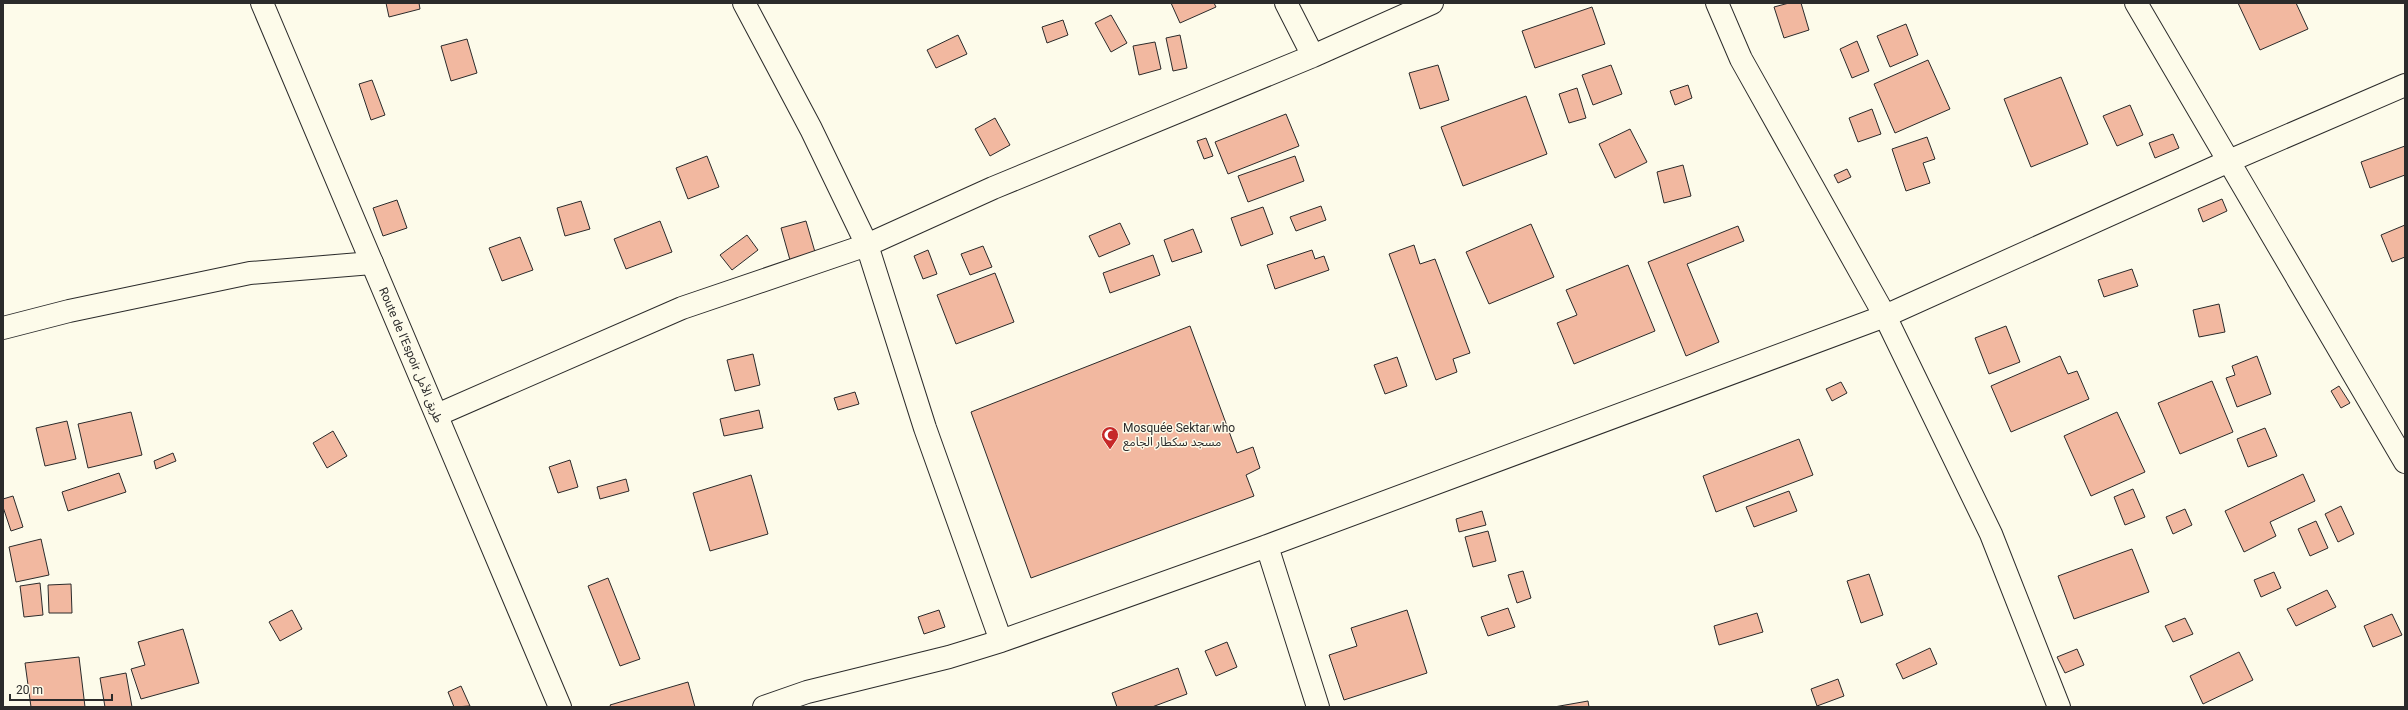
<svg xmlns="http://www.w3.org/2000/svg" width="2408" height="710" font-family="Roboto,'Noto Sans Arabic',sans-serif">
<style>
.building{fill:#f2b8a0;stroke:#2b2b2b}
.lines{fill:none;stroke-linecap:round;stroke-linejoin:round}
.street-casing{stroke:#2b2b2b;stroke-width:24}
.highway-casing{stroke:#2b2b2b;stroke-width:24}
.street{stroke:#fdfbea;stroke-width:22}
.highway{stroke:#fdfbea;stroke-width:22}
.labels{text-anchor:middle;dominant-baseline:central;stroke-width:3;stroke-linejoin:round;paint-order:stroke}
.street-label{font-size:12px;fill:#2b2b2b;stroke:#fdfbea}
.poi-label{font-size:12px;fill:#2b2b2b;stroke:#fdfbea;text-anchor:start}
</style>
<rect width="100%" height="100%" fill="#fdfbea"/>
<path class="building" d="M386 3H419L420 9 389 17Z
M1171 3H1214L1216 7 1180 23Z
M1789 3H1801L1809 30 1784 38 1774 7Z
M2238 3H2296L2308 29 2260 50Z
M1592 7 1605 44 1535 68 1522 31Z
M1111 15 1127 43 1111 52 1095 23Z
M1063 20 1068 35 1047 43 1042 27Z
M1906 24 1918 55 1890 67 1877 36Z
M958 35 967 54 936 68 927 50Z
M1180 35 1187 68 1173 71 1166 38Z
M467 39 477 73 451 81 441 46Z
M1857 41 1869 71 1852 78 1840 49Z
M1155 42 1161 69 1139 75 1133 46Z
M1928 60 1950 109 1895 133 1874 84Z
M1438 65 1449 100 1420 109 1409 73Z
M1611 65 1622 94 1593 105 1582 75Z
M2061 77 2088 144 2031 167 2004 99Z
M372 80 385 115 371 120 359 84Z
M1688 85 1692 98 1675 105 1670 91Z
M1577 88 1586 118 1569 123 1559 94Z
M1526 96 1547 154 1463 186 1441 127Z
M2130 105 2143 135 2117 146 2103 116Z
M1872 109 1881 134 1858 142 1849 118Z
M1286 114 1299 146 1228 174 1215 142Z
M995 118 1010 145 990 156 975 129Z
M1630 129 1647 162 1615 178 1599 144Z
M2173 134 2179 148 2155 158 2149 143Z
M1927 137 1935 159 1923 163 1930 183 1906 191 1892 149Z
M1206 138 1213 156 1204 159 1197 141Z
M2405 146V175L2370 188 2361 162Z
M707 156 719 187 688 199 676 168Z
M1295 156 1304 181 1248 202 1238 176Z
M1683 165 1691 196 1664 203 1657 172Z
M1847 169 1851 177 1838 183 1834 175Z
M2222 199 2227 211 2203 222 2198 209Z
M397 200 407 228 383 236 373 208Z
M581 201 590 229 565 236 557 208Z
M1321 206 1326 220 1296 231 1290 217Z
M1263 207 1273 234 1241 246 1231 218Z
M660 221 672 252 626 269 614 239Z
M806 221 815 252 790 260 781 228Z
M1120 223 1130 244 1099 257 1089 236Z
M1531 224 1554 277 1489 304 1466 252Z
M2405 225V257L2392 262 2381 235Z
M1738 226 1744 241 1687 264 1719 342 1686 356 1648 262Z
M1193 229 1202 252 1172 262 1164 240Z
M747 235 758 250 732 270 720 255Z
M520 237 533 270 502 281 489 248Z
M1414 245 1420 264 1435 259 1470 353 1453 359 1457 372 1436 380 1389 254Z
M983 246 992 267 970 275 961 254Z
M928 250 937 274 923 279 914 256Z
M1312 250 1315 259 1324 256 1329 270 1275 289 1267 265Z
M1153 255 1160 275 1110 293 1103 273Z
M1628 265 1655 331 1574 364 1557 323 1577 315 1566 290Z
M2132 269 2138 286 2104 297 2098 280Z
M995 273 1014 322 956 344 937 295Z
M2219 304 2225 332 2199 337 2193 310Z
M1190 326 1237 453 1253 447 1260 468 1246 475 1254 496 1031 578 971 412Z
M2006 326 2020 362 1989 374 1975 338Z
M753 354 760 385 735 391 727 360Z
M2060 356 2068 374 2077 371 2089 399 2011 432 1991 386Z
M2257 356 2271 394 2237 407 2226 378 2235 375 2232 366Z
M1397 357 1407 386 1385 394 1374 365Z
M2212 381 2233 432 2180 454 2158 403Z
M1841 382 1847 393 1832 401 1826 389Z
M2339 386 2350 403 2341 408 2331 391Z
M855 392 859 404 838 410 834 398Z
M759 410 763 428 724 436 720 419Z
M131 412 142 455 88 468 78 424Z
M2117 412 2145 472 2091 496 2064 436Z
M67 421 76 459 45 466 36 428Z
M2265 428 2277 456 2248 467 2237 439Z
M333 431 347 456 327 468 313 443Z
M1799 439 1813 475 1716 512 1703 476Z
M173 453 176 461 156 469 154 461Z
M570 460 578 487 558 493 549 467Z
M119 473 126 492 68 511 62 492Z
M2303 474 2315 501 2270 522 2276 536 2244 552 2225 511Z
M751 475 768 534 710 551 693 493Z
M626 479 629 491 600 499 597 487Z
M2133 489 2145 517 2125 525 2114 497Z
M1789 491 1797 511 1754 527 1746 507Z
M13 496 23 527 11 531 3 507V499Z
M2341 506 2354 534 2338 542 2325 514Z
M2185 509 2192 525 2173 534 2166 517Z
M1482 511 1486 525 1459 532 1456 519Z
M2316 521 2328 548 2310 556 2298 529Z
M1488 531 1496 561 1473 567 1465 537Z
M41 539 49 575 16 582 9 547Z
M2132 549 2149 592 2074 619 2058 576Z
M1523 571 1531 598 1517 603 1508 575Z
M2274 572 2281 588 2261 597 2254 580Z
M1869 574 1883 615 1861 623 1847 581Z
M608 578 640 659 620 666 588 586Z
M40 583 43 615 24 617 20 586Z
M71 584 72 613H49L48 585Z
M2327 590 2336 607 2296 626 2287 609Z
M1508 608 1515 627 1488 636 1481 617Z
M292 610 302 629 280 641 269 622Z
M939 610 945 627 924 634 918 617Z
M1407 610 1427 673 1344 700 1329 655 1357 646 1351 628Z
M1757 613 1763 632 1719 645 1714 626Z
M2392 614 2402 635 2373 647 2364 626Z
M2185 618 2193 634 2173 642 2165 626Z
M183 629 199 683 141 699 131 669 145 665 138 642Z
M1227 642 1237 667 1216 676 1205 651Z
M1930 648 1937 664 1903 679 1896 664Z
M2077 649 2084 665 2065 673 2057 657Z
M2239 652 2253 680 2203 704 2190 676Z
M79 657 85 707H31L25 663Z
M1178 668 1187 694 1152 707H1117L1112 693Z
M126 673 132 707H105L100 678Z
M1838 679 1844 696 1817 706 1811 689Z
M688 682 695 707H611L610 705Z
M461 686 470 706 454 707 448 692Z
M1588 701 1589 707H1554Z"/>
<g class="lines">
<defs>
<path id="street" d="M744 3 811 129 867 245 925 428 1001 641
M1286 3 1313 56
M1717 3 1741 59 1885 316 1991 534 2059 707
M2136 3 2405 462
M3 328 69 311 250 273 372 263
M437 415 682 308 867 245 993 188 1313 56 1432 3
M1267 546 1318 707
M764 707 807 692 949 657 1001 641 1267 546 1885 316 2229 161 2405 85"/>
<path id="highway" d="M262 3 560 707"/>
</defs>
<use href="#street" class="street-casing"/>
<use href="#highway" class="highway-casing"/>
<use href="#street" class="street"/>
<use href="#highway" class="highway"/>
</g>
<defs>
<symbol id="mosque-pin" viewBox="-11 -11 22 30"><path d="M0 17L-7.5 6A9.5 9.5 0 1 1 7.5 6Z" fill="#c62828" stroke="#fdfbea"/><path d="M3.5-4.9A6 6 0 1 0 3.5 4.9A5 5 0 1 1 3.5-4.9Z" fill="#fff"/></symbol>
</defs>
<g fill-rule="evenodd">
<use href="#mosque-pin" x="1100" y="425" width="20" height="27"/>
</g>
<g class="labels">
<g class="street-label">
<text transform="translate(411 355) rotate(67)">Route de l’Espoir طريق الأمل</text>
</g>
<g class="poi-label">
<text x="1123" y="428">Mosquée Sektar who<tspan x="1123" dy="14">مسجد سكطار الجامع</tspan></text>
</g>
</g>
<rect width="2408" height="710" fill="none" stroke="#2b2b2b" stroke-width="8"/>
<path d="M10 694v6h102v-6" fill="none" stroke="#2b2b2b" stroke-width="2"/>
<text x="16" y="694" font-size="12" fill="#2b2b2b" stroke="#fdfbea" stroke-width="3" paint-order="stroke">20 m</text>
</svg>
